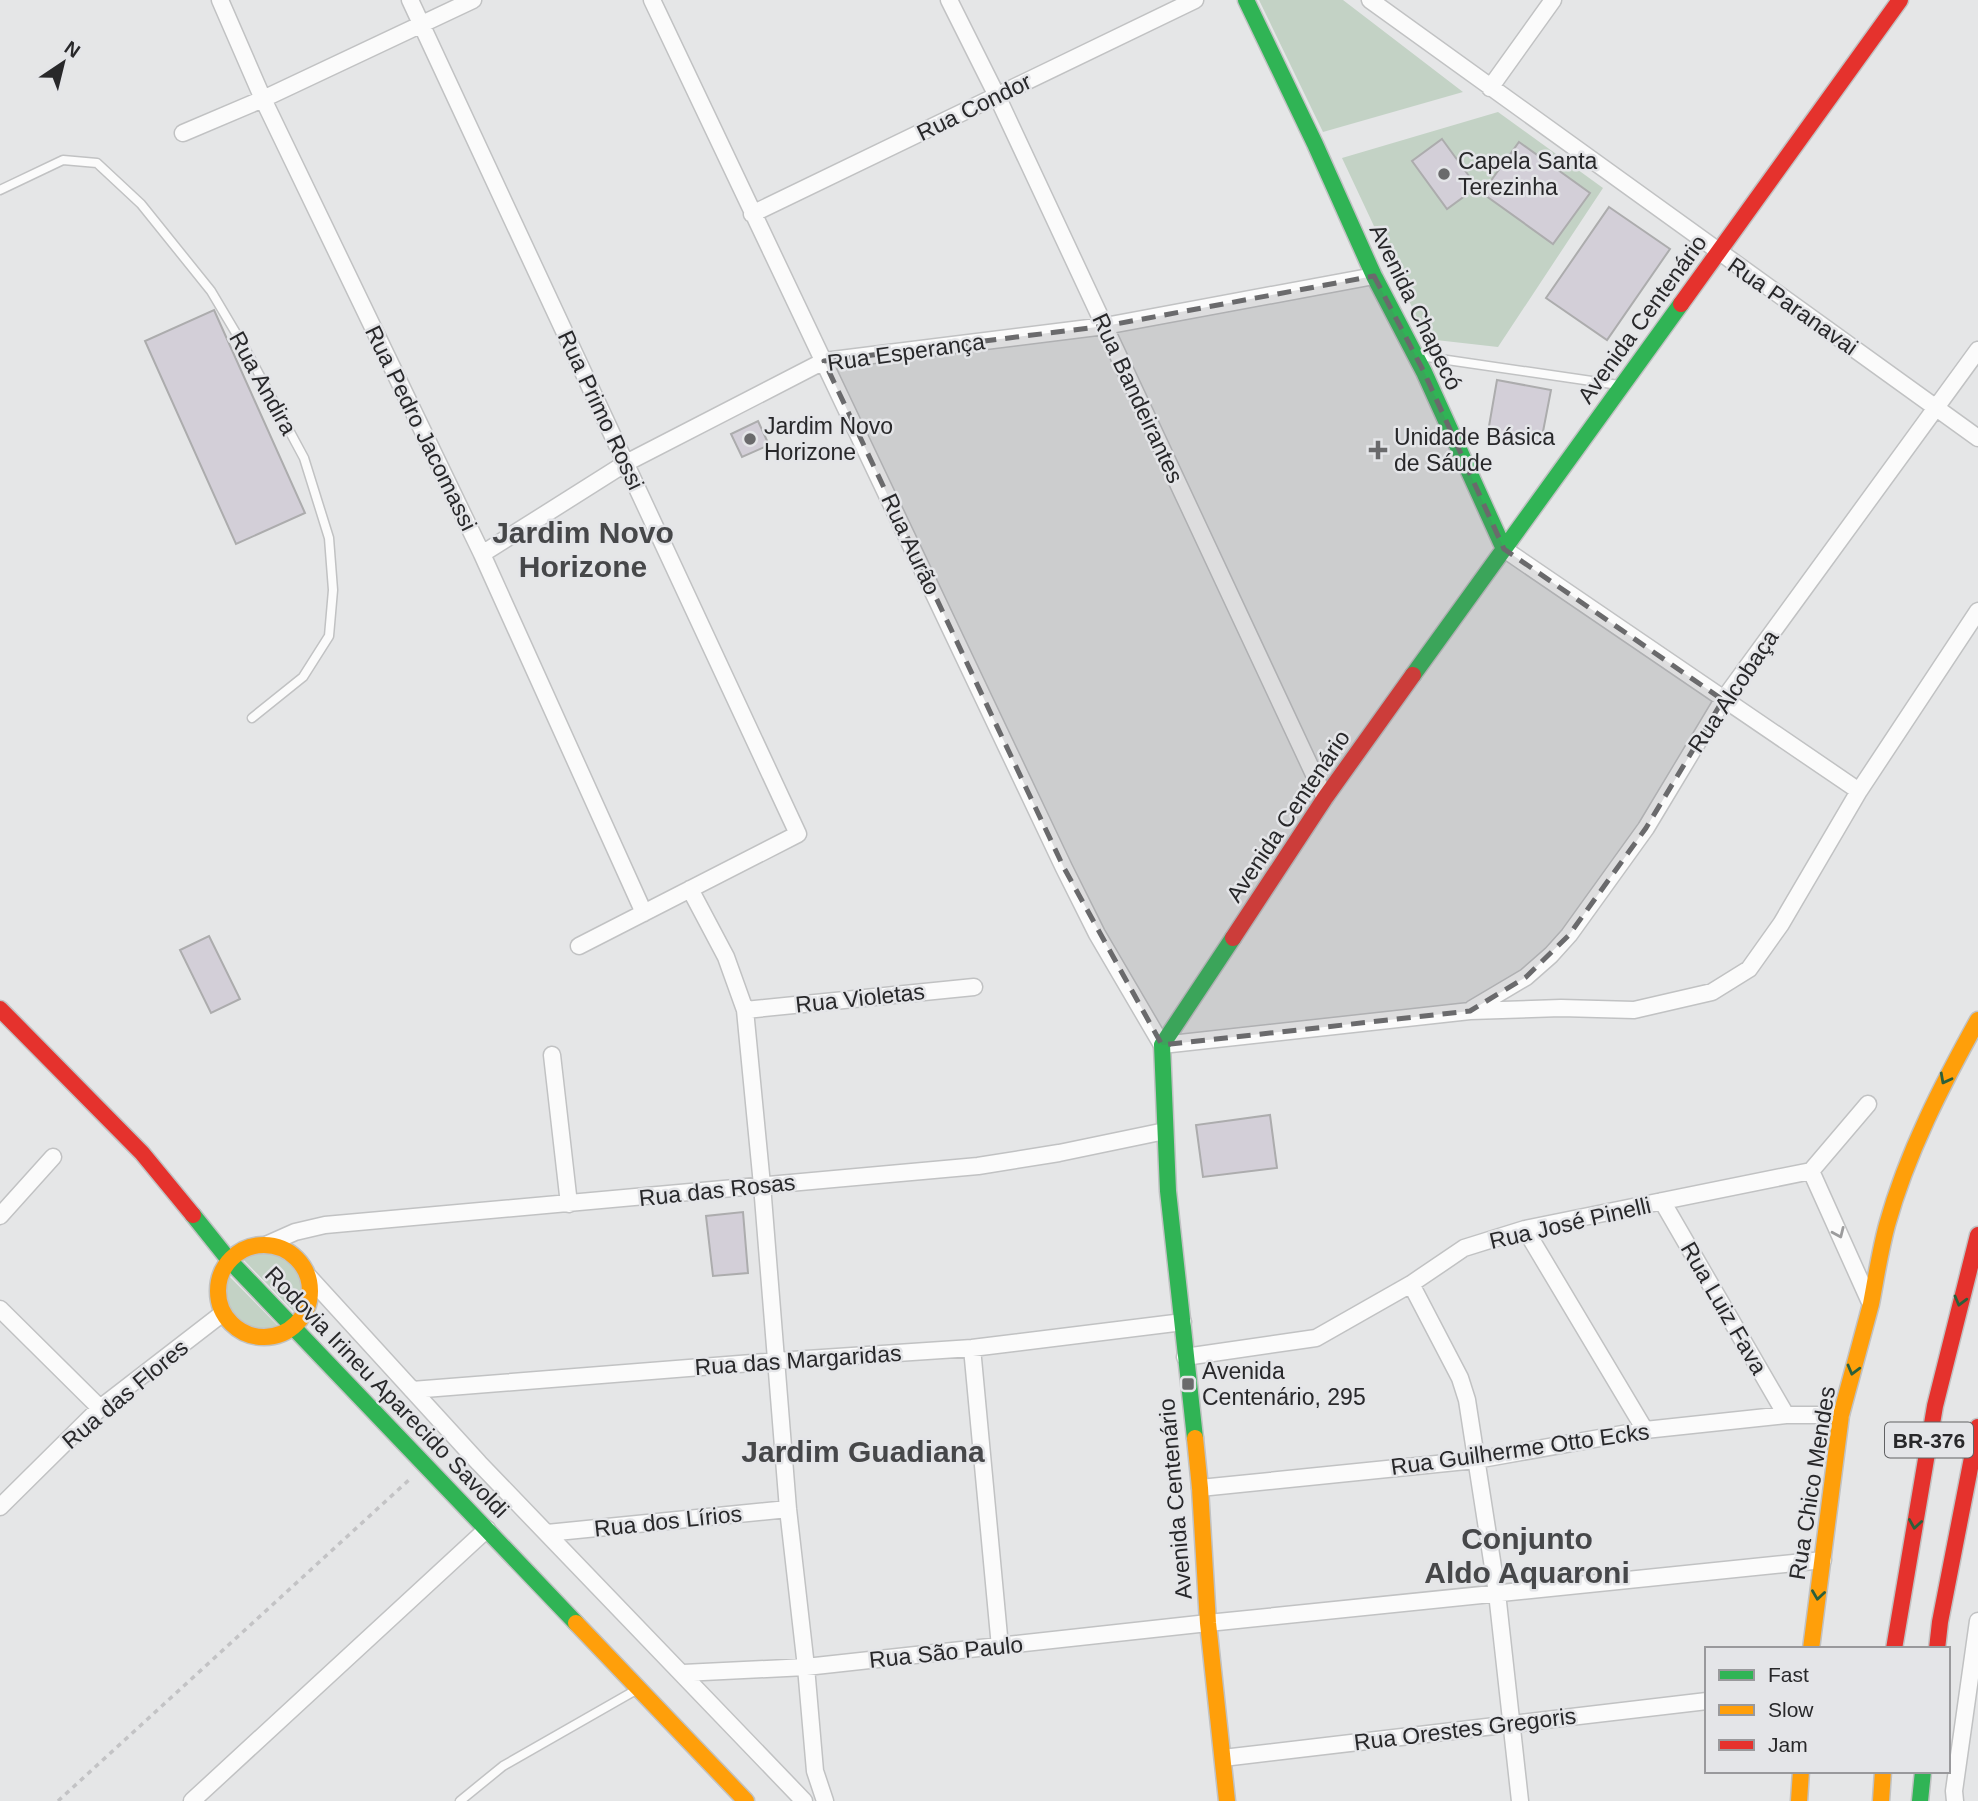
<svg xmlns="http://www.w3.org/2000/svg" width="1978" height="1801" font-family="Arial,sans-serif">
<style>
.green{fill:#c3d2c5}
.building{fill:#d3cfd8;stroke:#acacad;stroke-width:2}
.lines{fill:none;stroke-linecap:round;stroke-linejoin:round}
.lane-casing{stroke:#c1c2c3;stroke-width:11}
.street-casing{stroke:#c1c2c3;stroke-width:19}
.fast-casing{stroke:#c1c2c3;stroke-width:19}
.slow-casing{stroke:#c1c2c3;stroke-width:19}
.jam-casing{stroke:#c1c2c3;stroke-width:19}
.path{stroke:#c3c3c5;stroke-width:3.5;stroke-dasharray:5 5;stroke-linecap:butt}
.lane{stroke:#fbfbfb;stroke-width:8}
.street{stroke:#fbfbfb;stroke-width:16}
.fast{stroke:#30b455;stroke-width:16}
.slow{stroke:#ff9f0a;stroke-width:16}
.jam{stroke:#e5322d;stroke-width:16}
.oneway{stroke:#2b603b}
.oneway2{stroke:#9c9c9d}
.marked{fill:#6a6a6c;fill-opacity:0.2;stroke:#6a6a6c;stroke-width:5;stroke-dasharray:14 9;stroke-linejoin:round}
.poi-dot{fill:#6a6a6c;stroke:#e4e5e8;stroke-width:2.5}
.labels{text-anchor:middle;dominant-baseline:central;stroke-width:5;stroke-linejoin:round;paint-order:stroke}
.shield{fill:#e4e5e8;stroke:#606163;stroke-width:2}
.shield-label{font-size:21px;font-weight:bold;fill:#28282a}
.street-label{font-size:23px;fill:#28282a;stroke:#e4e5e8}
.poi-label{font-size:23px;fill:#28282a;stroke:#e4e5e8;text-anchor:start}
.district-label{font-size:30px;font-weight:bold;fill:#464749;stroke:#e4e5e8}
</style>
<rect width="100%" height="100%" fill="#e5e6e7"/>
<path class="green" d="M1259 0H1343L1463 92 1323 132Z
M1498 112 1603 188 1498 347 1427 339 1342 158Z
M266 1246C298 1259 317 1283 298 1316L239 1255 252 1249Z
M226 1273 281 1329C243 1345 221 1307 226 1273Z"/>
<path class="building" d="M1442 139 1477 187 1447 209 1412 161Z
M1519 142 1590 193 1553 244 1482 193Z
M1609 207 1670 249 1607 340 1546 298Z
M214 310 305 513 236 544 145 341Z
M1497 380 1551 390 1541 442 1488 432Z
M758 421 769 445 742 457 731 434Z
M209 936 240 999 211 1013 180 950Z
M1270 1115 1277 1168 1203 1177 1196 1125Z
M743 1212 748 1273 713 1276 706 1216Z"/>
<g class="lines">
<defs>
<path id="lane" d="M0 190 63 160 97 163 141 204 211 291 246 350 304 458 329 538 333 590 329 636 303 677 252 718
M1420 356 1619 385
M460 1801 503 1766 636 1690"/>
<path id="street" d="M220 0 263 99 482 554 644 913
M410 0 798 834 579 946
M652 0 1064 868 1097 934 1162 1045 1470 1011 1561 1008 1634 1010 1712 992 1749 969 1781 924 1859 791 1978 611
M949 0 997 96 1325 798
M1370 0 1978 438
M1490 88 1553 0
M183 133 263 99 473 0
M752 214 1195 0
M1504 549 1859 791
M482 554 626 463 824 361 1105 326 1374 276
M690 889 726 957 745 1010 762 1185 788 1509 806 1667 815 1771 825 1801
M1472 1009 1526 977 1551 955 1569 935 1646 828 1723 700 1978 350
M745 1010 974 987
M552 1055 569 1204
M1811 1171 1869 1300
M1811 1171 1868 1104
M1662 1201 1786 1415
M0 1216 53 1157
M1525 1229 1645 1430
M268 1244 295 1232 325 1225 978 1166 1059 1153 1165 1131
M309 1277 479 1463 804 1801
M1411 1284 1460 1378 1467 1400 1497 1593 1520 1801
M0 1309 100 1408
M972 1348 1000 1647
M1185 1357 1316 1338 1411 1284 1464 1248 1525 1229 1811 1171
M412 1390 777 1361 972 1348 1183 1322
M1200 1488 1476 1460 1645 1430 1786 1415H1841
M0 1507 100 1408 223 1313
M547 1533 788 1509
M683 1673 806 1667 1208 1623 1823 1560
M1223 1758 1707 1701
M192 1801 487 1529
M1955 1801 1954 1791 1978 1621"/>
<path id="fast" d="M1246 0 1315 144 1374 276 1424 372 1504 549
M1413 675 1681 304
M193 1215 229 1260 576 1623
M1195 1438 1168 1191 1162 1045 1233 938
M1920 1801 1923 1771"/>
<path id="slow" d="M218 1291a46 46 0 1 1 92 0a46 46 0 1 1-92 0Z
M1871 1304C1876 1278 1880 1251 1887 1225 1907 1153 1942 1085 1978 1020
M1195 1438 1200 1488 1208 1623 1227 1801
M576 1623 746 1801
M1811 1649 1841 1415 1871 1304
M1799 1801 1801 1771
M1881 1801 1883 1771"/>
<path id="jam" d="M1681 304 1900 0
M1233 938 1325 798 1413 675
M0 1009 142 1153 193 1215
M1894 1649 1935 1406 1978 1235
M1937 1649 1940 1622 1978 1427"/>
</defs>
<use href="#lane" class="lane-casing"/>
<use href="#street" class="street-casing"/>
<use href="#fast" class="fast-casing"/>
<use href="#slow" class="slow-casing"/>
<use href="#jam" class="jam-casing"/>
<path class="path" d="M58 1801 410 1479"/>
<use href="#lane" class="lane"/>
<use href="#street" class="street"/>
<use href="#fast" class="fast"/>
<use href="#slow" class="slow"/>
<use href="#jam" class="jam"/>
</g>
<defs><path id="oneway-chevron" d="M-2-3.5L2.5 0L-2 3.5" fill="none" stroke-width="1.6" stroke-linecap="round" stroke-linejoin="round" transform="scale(1.75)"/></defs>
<g class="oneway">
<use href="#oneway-chevron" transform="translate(1945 1079) rotate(118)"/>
<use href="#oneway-chevron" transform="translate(1960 1301) rotate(105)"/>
<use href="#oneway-chevron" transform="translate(1853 1370) rotate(105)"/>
<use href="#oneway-chevron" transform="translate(1915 1524) rotate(99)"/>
<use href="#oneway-chevron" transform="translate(1818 1595) rotate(98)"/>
</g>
<use class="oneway2" href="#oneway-chevron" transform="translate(1839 1233) rotate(66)"/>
<path class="marked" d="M1374 276 1424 372 1504 549 1723 700 1646 828 1569 935 1526 977 1470 1011 1162 1045 1064 868 824 361 1105 326Z"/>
<g class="poi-dot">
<circle cx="1444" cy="174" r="7"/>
<circle cx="750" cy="439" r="7"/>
<path d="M1374.5 439.5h7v7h7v7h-7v7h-7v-7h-7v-7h7z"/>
<rect x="1181" y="1377" width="14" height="14" rx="3.5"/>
</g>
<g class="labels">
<rect class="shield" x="1885" y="1422.5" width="88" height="35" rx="5"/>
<g class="shield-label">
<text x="1929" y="1440">BR-376</text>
</g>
<g class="street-label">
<text transform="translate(974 107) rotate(-26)">Rua Condor</text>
<text transform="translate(1793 306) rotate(35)">Rua Paranavai</text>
<text transform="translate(1416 307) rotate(64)">Avenida Chapecó</text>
<text transform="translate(1642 319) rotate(-54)">Avenida Centenário</text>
<text transform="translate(906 352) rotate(-8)">Rua Esperança</text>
<text transform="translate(263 383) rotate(61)">Rua Andira</text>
<text transform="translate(1138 398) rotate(65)">Rua Bandeirantes</text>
<text transform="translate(601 410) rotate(65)">Rua Primo Rossi</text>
<text transform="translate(421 428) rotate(64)">Rua Pedro Jacomassi</text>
<text transform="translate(911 544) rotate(65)">Rua Aurão</text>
<text transform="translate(1733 691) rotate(-56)">Rua Alcobaça</text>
<text transform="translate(1288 816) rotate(-56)">Avenida Centenário</text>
<text transform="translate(860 998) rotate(-6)">Rua Violetas</text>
<text transform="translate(717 1190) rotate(-6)">Rua das Rosas</text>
<text transform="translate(1570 1223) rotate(-13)">Rua José Pinelli</text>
<text transform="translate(1724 1308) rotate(60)">Rua Luiz Fava</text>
<text transform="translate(798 1360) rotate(-4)">Rua das Margaridas</text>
<text transform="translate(387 1392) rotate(46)">Rodovia Irineu Aparecido Savoldi</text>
<text transform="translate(125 1394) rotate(-40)">Rua das Flores</text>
<text transform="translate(1520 1449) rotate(-8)">Rua Guilherme Otto Ecks</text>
<text transform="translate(1812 1483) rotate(-81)">Rua Chico Mendes</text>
<text transform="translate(1175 1499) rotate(-95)">Avenida Centenário</text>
<text transform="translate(668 1521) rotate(-6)">Rua dos Lírios</text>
<text transform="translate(946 1652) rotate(-6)">Rua São Paulo</text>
<text transform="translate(1465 1729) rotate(-7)">Rua Orestes Gregoris</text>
</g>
<g class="poi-label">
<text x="1458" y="161">Capela Santa<tspan x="1458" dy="26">Terezinha</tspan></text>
<text x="764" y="426">Jardim Novo<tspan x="764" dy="26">Horizone</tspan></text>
<text x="1394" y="437">Unidade Básica<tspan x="1394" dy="26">de Sáude</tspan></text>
<text x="1202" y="1371">Avenida<tspan x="1202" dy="26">Centenário, 295</tspan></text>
</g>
<g class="district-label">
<text x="583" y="532">Jardim Novo<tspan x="583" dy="34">Horizone</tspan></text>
<text x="863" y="1451">Jardim Guadiana</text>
<text x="1527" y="1538">Conjunto<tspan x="1527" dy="34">Aldo Aquaroni</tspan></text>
</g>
</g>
<rect x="1705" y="1647" width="245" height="126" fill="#e4e5e8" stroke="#99999c" stroke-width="2"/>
<rect x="1719" y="1670" width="35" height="10" fill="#30b455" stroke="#99999c" stroke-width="2"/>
<text x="1768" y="1682" font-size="21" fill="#28282a">Fast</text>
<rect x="1719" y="1705" width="35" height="10" fill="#ff9f0a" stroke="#99999c" stroke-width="2"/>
<text x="1768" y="1717" font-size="21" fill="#28282a">Slow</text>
<rect x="1719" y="1740" width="35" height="10" fill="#e5322d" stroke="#99999c" stroke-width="2"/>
<text x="1768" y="1752" font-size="21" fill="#28282a">Jam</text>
<g transform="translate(63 63) rotate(35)" stroke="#e4e5e8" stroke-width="5" paint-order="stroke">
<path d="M0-5L12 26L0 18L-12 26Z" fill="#28282a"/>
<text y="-10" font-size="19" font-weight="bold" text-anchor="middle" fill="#28282a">N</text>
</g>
</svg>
